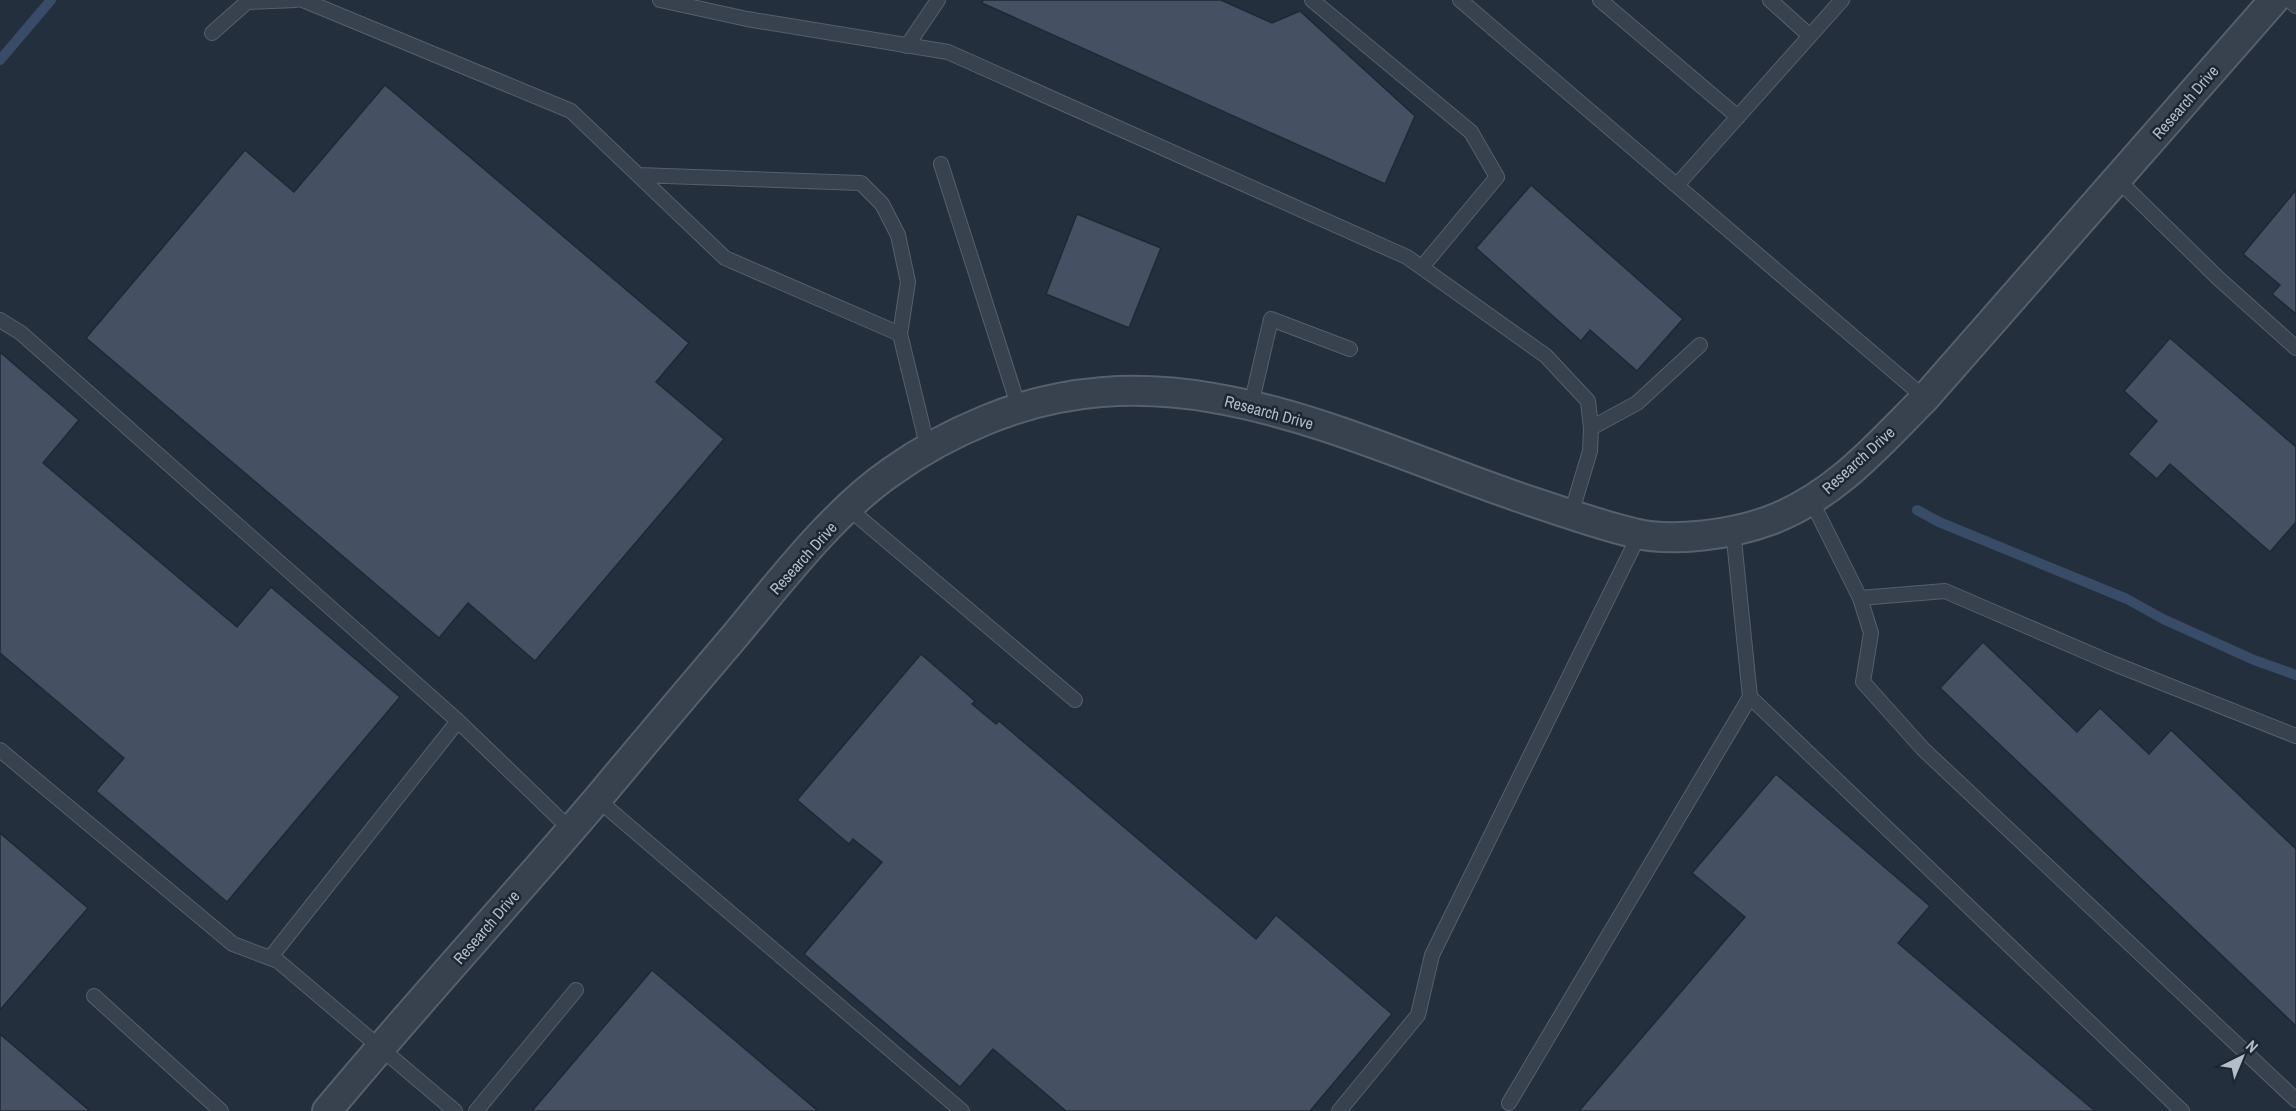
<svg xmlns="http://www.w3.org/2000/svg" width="2296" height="1111" font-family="'Archivo Narrow',sans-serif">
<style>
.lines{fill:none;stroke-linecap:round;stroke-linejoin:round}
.stream{stroke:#394c67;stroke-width:10}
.building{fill:#455162;stroke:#1f2835;stroke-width:1.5}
.lane-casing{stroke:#565f6c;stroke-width:16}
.street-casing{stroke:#565f6c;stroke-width:32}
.lane{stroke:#38414e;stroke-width:14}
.street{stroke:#38414e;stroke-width:28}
.labels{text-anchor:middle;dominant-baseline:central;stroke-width:5;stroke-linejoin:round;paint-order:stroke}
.street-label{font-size:16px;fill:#b4bcc9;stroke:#1d2633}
</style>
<rect width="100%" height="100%" fill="#242f3e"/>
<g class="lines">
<path class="stream" d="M0 60 51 0
M1917 510 1939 522 2127 599 2163 619 2254 660 2296 675"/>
</g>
<path class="building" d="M983 0H1221L1272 23 1300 11 1415 116 1385 184 982 3Z
M385 85 689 343 656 382 724 439 535 661 468 603 439 638 86 338 245 150 294 192Z
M1531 185 1683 319 1637 371 1590 330 1581 341 1476 248Z
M2296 190V314L2272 294 2280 285 2243 254Z
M1077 214 1161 248 1129 328 1046 294Z
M2170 338 2296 447V522L2270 552 2170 464 2157 479 2128 454 2157 421 2124 391Z
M0 352 79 420 43 463 237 627 271 587 400 697 227 902 96 791 124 758 0 653Z
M1983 642 2077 732 2100 708 2149 754 2171 730 2296 849V1026L1940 688Z
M921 654 975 701 972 704 996 724 999 721 1256 939 1276 915 1392 1014 1310 1111H1066L993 1049 960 1087 804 954 882 862 853 839 849 844 797 800Z
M1776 774 1930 906 1898 943 2095 1111H1579L1745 917 1692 873Z
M0 833 88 908 0 1010Z
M652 970 818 1111H532Z
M0 1034 90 1111H0Z"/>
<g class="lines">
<defs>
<path id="lane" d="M303 0 571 111 725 258 900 334 928 449
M660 0 747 19 948 52 1407 257 1546 356 1588 401 1591 428 1590 451 1571 514
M1312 0 1471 132 1497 177 1422 267
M1460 0 1925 398
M1600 0 1738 117
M1770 0 1810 36
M2289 0 2296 6
M212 33 247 2 296 0
M907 46 938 0
M941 164 1019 408
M638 175 861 183 882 204 898 235 908 282 900 334
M2118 180 2218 278 2296 348
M1677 185 1842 0
M0 320 21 333 458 721 571 830
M1251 405 1271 319 1350 349
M1591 428 1637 403 1700 345
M1811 500 1860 598 1871 633 1863 682 1923 749 2296 1100
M848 508 1075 700
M1733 530 1750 697 2182 1111
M1860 598 1945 591 2112 663 2296 736
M0 750 233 944 278 961 455 1111
M597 799 962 1111
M270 958 458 721
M94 996 221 1111
M1509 1103 1750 697
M476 1111 576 990
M1339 1111 1418 1015 1432 955 1639 535"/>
<path id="street" d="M327 1111C416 1004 510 902 600 796 644 743 689 690 734 637 779 583 833 512 891 472 919 452 954 433 986 420 1176 341 1352 441 1530 501 1564 512 1599 525 1634 533 1672 543 1734 534 1771 520 1836 495 1877 446 1925 398L2274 0"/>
</defs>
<use href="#lane" class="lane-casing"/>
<use href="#street" class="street-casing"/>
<use href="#lane" class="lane"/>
<use href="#street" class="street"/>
</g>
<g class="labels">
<g class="street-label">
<text transform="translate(2185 102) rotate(-49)">Research Drive</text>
<text transform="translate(1269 412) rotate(15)">Research Drive</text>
<text transform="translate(1858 460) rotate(-42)">Research Drive</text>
<text transform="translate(803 558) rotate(-48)">Research Drive</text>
<text transform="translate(486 927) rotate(-49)">Research Drive</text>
</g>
</g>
<g transform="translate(2242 1057) rotate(43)" stroke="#1d2633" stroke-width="4.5" paint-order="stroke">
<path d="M0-4.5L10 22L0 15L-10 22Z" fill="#b4bcc9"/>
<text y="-9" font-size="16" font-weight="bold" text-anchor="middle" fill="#b4bcc9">N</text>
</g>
</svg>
